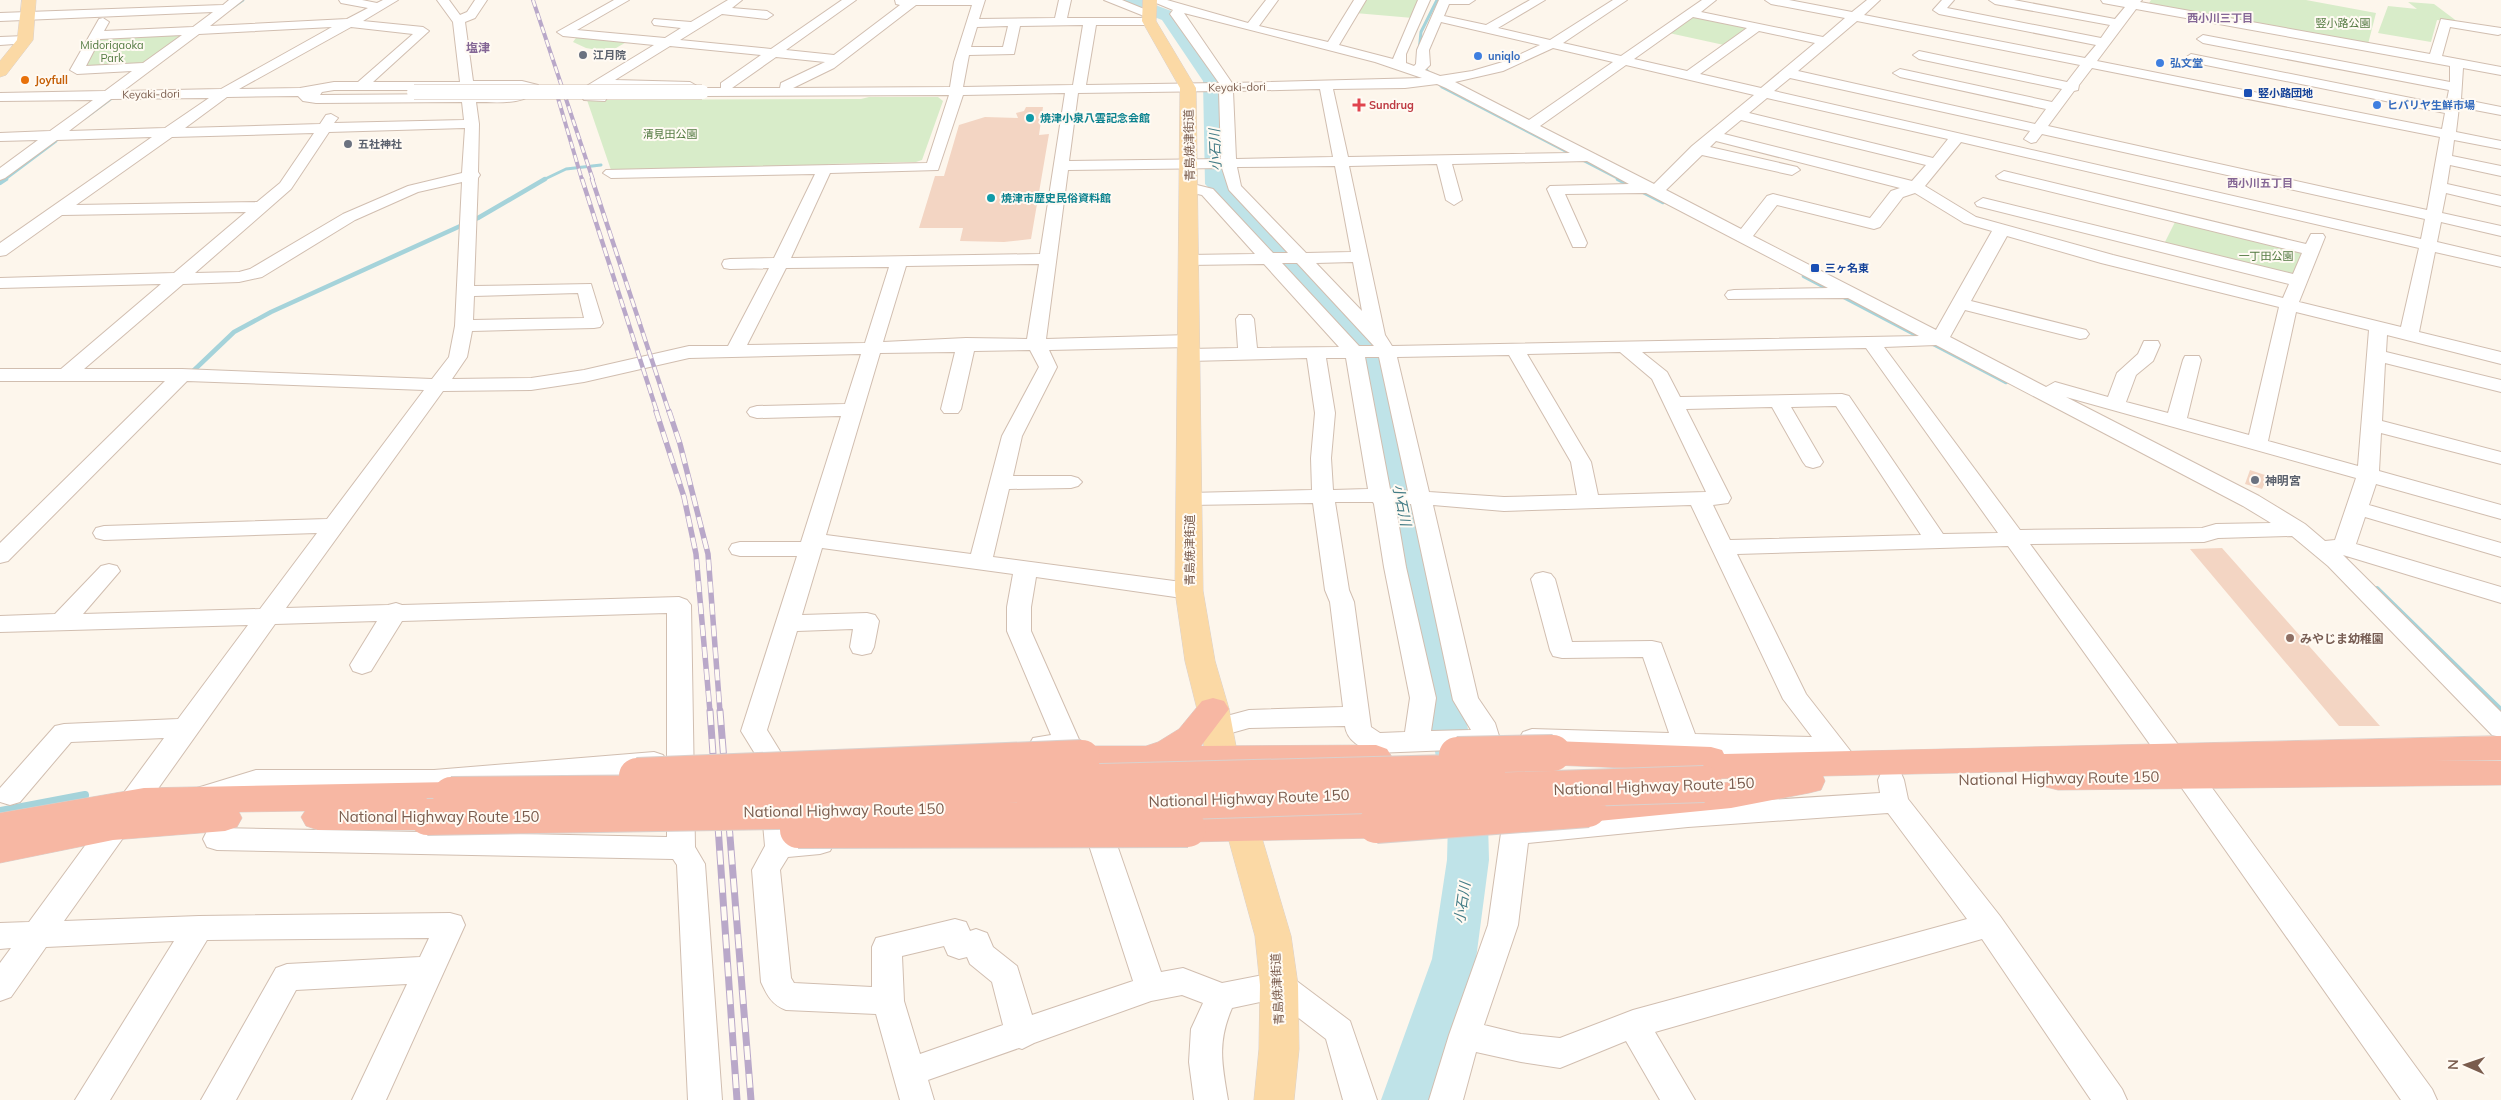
<svg xmlns="http://www.w3.org/2000/svg" width="2501" height="1100" font-family="Mulish,'Noto Sans JP',sans-serif">
<style>
.green{fill:#d8ecc9}
.lines{fill:none;stroke-linecap:round;stroke-linejoin:round}
.stream-far3{stroke:#a5d3da;stroke-width:3}
.stream-far2{stroke:#a5d3da;stroke-width:4.5}
.stream-far1{stroke:#a5d3da;stroke-width:5.5}
.stream{stroke:#a5d3da;stroke-width:8}
.river{fill:#bfe3e8;fill-rule:evenodd}
.building{fill:#f3d5c3}
.minor-casing{stroke:#d1beb0;stroke-width:2}
.major-casing{stroke:#dad1cd;stroke-width:1}
.highway-casing{stroke:#dad1cd;stroke-width:1}
.minor{fill:#fff;fill-rule:evenodd}
.major{fill:#fbd9a5;fill-rule:evenodd}
.highway{fill:#f7b7a3;fill-rule:evenodd}
.rail-far3-casing{stroke:#b9a8c9;stroke-width:4}
.rail-far2-casing{stroke:#b9a8c9;stroke-width:4.5}
.rail-far1-casing{stroke:#b9a8c9;stroke-width:5.5}
.rail-casing{stroke:#b9a8c9;stroke-width:7}
.rail-far3{stroke:#fffaf3;stroke-width:2.5;stroke-dasharray:7;stroke-linecap:butt}
.rail-far2{stroke:#fffaf3;stroke-width:3;stroke-dasharray:9;stroke-linecap:butt}
.rail-far1{stroke:#fffaf3;stroke-width:4;stroke-dasharray:11;stroke-linecap:butt}
.rail{stroke:#fffaf3;stroke-width:5;stroke-dasharray:14;stroke-linecap:butt}
.minor-bridge-casing{stroke:#d1beb0;stroke-width:15;stroke-linecap:butt}
.highway-bridge-casing{stroke:#dad1cd;stroke-width:38;stroke-linecap:butt}
.minor-bridge{stroke:#fff;stroke-width:14}
.highway-bridge{stroke:#f7b7a3;stroke-width:36}
.worship-dot{fill:#6b7280;stroke:#fffaf3;stroke-width:2}
.shop-dot{fill:#3f7fe0;stroke:#fffaf3;stroke-width:2}
.food-dot{fill:#e8710a;stroke:#fffaf3;stroke-width:2}
.transit-dot{fill:#1a4fb4;stroke:#fffaf3;stroke-width:2}
.health-dot{fill:#e0444e;stroke:#fffaf3;stroke-width:2}
.culture-dot{fill:#0f9aa8;stroke:#fffaf3;stroke-width:2}
.education-dot{fill:#8d6e63;stroke:#fffaf3;stroke-width:2}
.labels{text-anchor:middle;dominant-baseline:central;stroke-width:4;stroke-linejoin:round;paint-order:stroke}
.far-neighbourhood-label{font-size:11px;font-weight:bold;fill:#846695;stroke:#fffaf3}
.far-park-label{font-size:11px;fill:#537a41;stroke:#fffaf3}
.far-worship-label{font-size:11px;font-weight:bold;fill:#5b616d;stroke:#fffaf3;text-anchor:start}
.far-shop-label{font-size:11px;font-weight:bold;fill:#366cbe;stroke:#fffaf3;text-anchor:start}
.far-food-label{font-size:11px;font-weight:bold;fill:#c56008;stroke:#fffaf3;text-anchor:start}
.far-street-label{font-size:11px;fill:#7a5c4d;stroke:#fffaf3}
.far-transit-label{font-size:11px;font-weight:bold;fill:#164399;stroke:#fffaf3;text-anchor:start}
.far-health-label{font-size:11px;font-weight:bold;fill:#be3a42;stroke:#fffaf3;text-anchor:start}
.far-culture-label{font-size:11px;font-weight:bold;fill:#0d838f;stroke:#fffaf3;text-anchor:start}
.far-quarter-label{font-size:12px;font-weight:bold;fill:#846695;stroke:#fffaf3}
.street-label{font-size:12px;fill:#7a5c4d;stroke:#fffaf3}
.worship-label{font-size:12px;font-weight:bold;fill:#5b616d;stroke:#fffaf3;text-anchor:start}
.education-label{font-size:12px;font-weight:bold;fill:#785e54;stroke:#fffaf3;text-anchor:start}
.water-label{font-size:14px;font-style:italic;fill:#437c86;stroke:#fffaf3}
.near-street-label{font-size:15px;fill:#7a5c4d;stroke:#fffaf3}
</style>
<rect width="100%" height="100%" fill="#fdf6ec"/>
<path class="green" d="M1363 0H1420L1413 18 1355 13Z
M2151 0H2306L2376 13 2368 44 2149 3Z
M2408 2 2434 4 2458 22 2437 20 2431 42 2378 33 2388 6 2417 9Z
M1694 15 1748 27 1724 45 1669 33Z
M185 34 144 65 85 67 101 37Z
M578 35 630 40 609 52 586 48 573 42Z
M869 97H938L943 101 922 160 916 162 828 164 827 166 611 170 587 100 861 99Z
M2176 220 2302 251 2293 277 2164 244Z"/>
<g class="lines">
<path class="stream-far3" d="M233 7 243 0
M1419 52 1421 32 1437 0
M1421 64 1442 87 1621 180
M85 118 116 95
M4 180 56 141
M543 180 566 169 601 165"/>
<path class="stream-far2" d="M1618 179 1663 202
M0 183 6 179
M1804 276 2006 382
M190 374 234 332 271 312 478 218 545 179"/>
<path class="stream-far1" d="M2377 589 2501 710"/>
<path class="stream" d="M0 811 85 795"/>
<path class="river" d="M1118 0H1142L1174 12 1223 81 1227 183 1381 341 1389 384 1431 557 1488 822 1489 860 1476 959 1429 1100H1381L1432 959 1447 860 1448 822 1399 557 1361 384 1355 343 1205 184 1203 81 1162 20 1121 4Z"/>
</g>
<path class="building" d="M1026 107H1043L1039 135 1049 134 1031 239 1004 242 960 241 963 228H919L935 176H944L959 125 985 117 1018 118 1016 113 1024 111Z
M2250 470 2268 476 2262 489 2245 484Z
M2222 548 2380 726H2339L2190 549Z"/>
<g class="lines">
<defs>
<path id="minor" d="M229 0H243L210 26 347 19 368 8 341 3 339 0H362L377 3 383 0H398L363 21 423 27 429 31 373 82H460L453 22 437 0H449L460 15 467 12 475 0H487L475 18 465 22 473 81H522L538 85 540 88C526 106 497 102 476 102L479 124 478 172 480 175 478 178 474 286 591 284 603 323 600 327 594 328 472 331 467 357 452 379 531 378 584 370 689 346H728L769 268 730 269 724 268 722 264 724 260 730 259 774 258 815 174 611 178 603 173 606 170 927 163 949 95 702 96 695 92 702 88H721V83L761 55 670 46 615 80 690 82 697 86 695 89 602 88 594 93 605 95 607 98 605 101 584 100 578 93 580 90 654 45 563 36 557 32 614 0H629L577 30 665 38 681 28 654 25 652 22 654 19 691 22 728 0H742L732 8 767 11 773 15 767 19 722 14 680 40 771 49 842 0H856L786 50 834 55 900 5 896 4 895 0H985L979 19 1055 18 1059 0H1071L1067 18H1153L1155 21 1153 24 1149 25H1096L1086 85 1219 83 1170 14 1173 10 1149 0H1167L1248 23 1266 0H1278L1259 26 1328 42 1354 0H1366L1339 45 1393 59 1418 0H1430L1406 54V63L1414 66 1416 64 1417 50 1439 0H1475L1469 4H1449L1444 16 1486 25 1530 0H1545L1498 28 1550 40 1613 0H1627L1563 43 1621 56 1702 0H1716L1701 12 1823 37 1845 18 1771 4 1765 0H1789L1852 12 1867 0H1880L1864 15 2085 58 2096 45 1939 14 1933 10 1942 0H1954L1947 8 2101 38 2110 25 1995 4 1989 0H2014L2115 19 2125 7 2103 3 2101 0H2142L2140 2 2430 54 2441 19 2501 28V34L2498 35 2450 27 2442 56 2501 67V75L2463 68 2461 99 2501 107V115L2459 107 2456 132 2501 141V149L2454 140 2452 156 2501 166V176L2450 165 2447 184 2501 196V206L2446 193 2442 213 2501 226V236L2441 222 2437 242 2501 257V267L2435 252 2419 332 2501 352V364L2387 335 2386 352 2501 380V392L2385 363 2382 421 2501 452V464L2381 433 2379 471 2501 505V519L2376 484 2369 505 2501 543V557L2365 517 2356 544 2501 587V603L2343 555 2501 712V737L2492 735 2328 566 2292 536 2218 538 2204 542 2030 544 2182 750 2186 757 2182 764 2173 767 2164 764 2008 546 1737 554 1806 694 1852 753 1848 760C1840 762 1833 764 1827 757L1532 749 1523 746 1519 739 1523 732 1532 729 1669 733 1643 657 1562 658 1553 656 1550 650 1531 579 1535 574 1543 572 1551 574 1555 579 1572 642 1652 641 1661 643 1695 734 1812 737 1783 699 1691 505 1504 511 1433 505 1478 698 1495 723 1508 765 1504 772 1495 775 1486 772 1477 749 1375 753C1361 748 1347 741 1345 726L1249 728 1217 737 1208 735 1204 728 1208 721 1249 710 1343 707 1330 602 1325 590 1313 503 1189 505 1181 504 1178 499 1181 494 1189 493 1312 490 1311 458 1315 413 1307 358 1189 361 1182 359 1180 355 1182 351 1189 349 1238 348 1236 319 1239 315H1251L1254 319 1257 348 1339 347 1264 264 1188 265 1182 264 1180 260 1182 256 1188 255 1255 254 1202 195 1184 191 1181 188 1184 185 1189 183 1213 189 1273 253H1288L1229 190 1222 168 1068 170 1046 339 1189 335 1196 337 1198 341 1196 345 1189 347 1049 350 1057 367 1022 436 1013 476H1071L1078 478 1082 482 1078 486 1071 488 1009 489 993 557 1189 583 1197 586 1201 591 1197 596 1189 599 1036 577 1031 607V631L1081 744 1077 751C1063 755 1047 756 1033 752L1029 745 1033 738 1051 735 1007 631V607L1013 574 822 548 802 615 867 613 875 615 879 621 874 647 871 653 862 655 853 653 850 647 853 629 797 631 767 730 783 756 792 834 820 832 830 835 834 843 830 851 820 854 788 857 780 870 791 978 794 983 872 987V947L876 938 955 919 966 922 970 931 976 929 987 933 993 947 1017 966 1032 1015 1133 981 1087 839 1091 831 1101 828 1111 831 1115 839 1161 972 1183 968 1222 983 1279 972 1290 976 1350 1021 1377 1100H1343L1326 1039 1274 999 1232 1008C1217 1043 1222 1064 1228 1100H1194L1189 1062 1191 1029 1203 1003 1182 995 1151 1001 1034 1043 1022 1049 1019 1048 928 1080 934 1100H900L876 1014 786 1010C772 1005 767 995 761 982L752 870 765 846 757 757 741 731 797 556H740L732 554 729 549 732 544 740 542H801L841 416 757 418 750 416 747 412 750 408 757 406 845 404 861 354 689 358 584 382 531 390 443 391 286 608 388 605 396 603 402 605 679 597 687 600 691 605 695 847 705 864 722 1100H688L677 865 673 859 217 850 207 847 203 839 207 831 217 828 667 837V763L663 769 654 772 434 790H256L207 805 197 802 193 795 197 788 256 770H434L654 752 663 755 667 761V613L402 621 371 671 362 674 353 671 350 665 377 621 275 624 64 921 199 916 450 913 461 916 465 925 386 1100H352L407 984 296 990 236 1100H201L276 968 287 964 420 957 429 938 207 940 110 1100H75L174 941 46 947 11 997 0 1001V963L11 948 0 949V923L29 922 164 738 71 742 20 802 10 805 0 802V788L55 726 64 724 178 719 248 625 0 632V616L55 614 101 566 109 564 117 566 120 571 83 614 260 609 317 533 104 540 96 538 93 533 96 528 104 526 327 519 424 390 187 381 8 561 0 563V543L165 381H0V369H61L161 284 0 288V278L174 273 246 212 62 215 6 255 0 256V243L152 137 57 140 5 178 0 180V168L38 140 0 141V133L50 131 93 100 0 101V93L105 91 132 71 77 74 70 70 99 19 103 18 109 22 104 31 193 27 213 12 0 21V13L223 5ZM916 5H972L954 62 950 87 793 88 834 68ZM2136 9 2450 66V82L2203 35 2197 39 2203 43 2449 90 2446 105 2191 54 2185 58 2191 62 2445 113 2442 129 2097 61ZM1184 13 1375 62 1422 78 1232 83ZM1693 17 1747 28 1687 71 1634 59ZM1857 21 2080 65 2067 82 1919 51 1913 55 1919 59 2062 89 2052 102 1900 69 1893 73 1900 77 2046 109 2035 124 1798 71ZM1441 22 1540 45 1506 61 1472 71 1440 76 1425 70 1430 65 1429 50ZM1083 25 1073 85 963 87 969 55 1014 54 1020 26ZM1008 26 1003 47H971L977 27ZM332 27 221 89 123 91 199 34ZM351 27 413 34 358 82H334L300 88 239 89ZM1759 31 1815 43 1761 88 1700 74ZM182 35 143 63 86 66 100 39ZM1553 48 1613 62 1529 120 1455 82 1503 71ZM776 57 825 62 781 83 780 88H732ZM1626 65 1754 95 1692 146 1654 184 1540 126ZM2092 68 2440 137 2427 210 2048 126 2074 91 2078 90 2079 85ZM1790 78 2030 131 2024 139 2031 143 2036 142 2042 134 2425 219 2421 239 1774 91ZM1437 84 1446 88 1570 153 1348 157 1333 89 1405 88ZM485 88 522 89 524 90 509 94H475L474 89ZM1320 89 1333 157 1236 159 1233 91ZM334 90H461V94L320 95 322 92ZM1219 91 1221 159 1069 161 1078 93ZM1065 93 1040 254 791 258 830 173 938 170 963 95ZM298 96 303 101 316 103 462 102 464 120 334 123 338 118 331 114 326 115 320 124 185 128 227 97ZM209 98 165 128 69 131 111 99ZM1767 98 1948 139 1933 158 1749 113ZM1741 120 1926 165 1912 181 1724 134ZM465 128 462 173 408 186 343 214 250 269 239 272 195 273 291 189 329 132ZM314 133 280 183 257 202 76 205 172 137ZM1716 141 1900 188 1891 191 1870 218 1773 194 1767 196 1741 229 1666 190 1702 155 1792 175 1800 170 1797 167 1710 147ZM1961 142 2419 248 2401 327 2299 302 2325 237 2323 234H2311L2306 244 2004 171 1996 176 1999 179 2302 253 2293 274 1983 198 1975 203 1977 206 2289 284 2283 298 2113 255 1976 217 1925 186ZM1587 161 1629 184 1550 186 1547 189 1573 247H1585L1587 243 1565 194 1646 193 1828 288 1734 290 1728 291 1725 295 1728 299 1848 298 1919 336 1392 346 1385 335 1349 166 1437 164 1446 200 1454 205 1462 200 1452 164ZM1335 166 1351 252 1306 253 1241 186 1237 167ZM462 182 455 326 449 357 432 379 182 369H84L183 284 239 282 262 277 355 220 418 192ZM1915 193 1964 223 1992 231 1936 330 1753 236 1777 205 1874 229 1880 227 1903 197ZM2007 236 2101 263 2279 307 2249 435 2187 418 2201 360 2199 356H2185L2183 360 2168 413 2126 402 2136 375 2153 361 2160 345 2158 341H2144L2138 354 2117 373 2108 397 2055 382 2046 387 1950 337 1965 310 2080 339 2086 338 2089 334 2086 330 1971 301ZM1353 262 1362 311 1316 263ZM1282 263H1297L1374 346H1359ZM1039 264 1027 339 966 338 883 342 906 266ZM889 267 865 343 747 345 786 268ZM578 293 584 318 473 320 474 296ZM2296 312 2369 330 2358 466 2268 441ZM1936 345 2243 506 2271 523 2216 524 2202 528 2020 530 1884 347ZM1866 348 1998 533 1943 534 1849 396 1842 394 1680 397 1667 372 1642 352ZM1030 350 1039 367 1002 436 971 554 826 535 880 353 955 352 941 409 944 413H958L961 409 974 351ZM1620 352 1652 379 1706 492 1598 495 1591 462 1527 354ZM1509 355 1571 462 1577 495 1504 497 1429 492 1397 357ZM1365 357H1379L1408 491 1390 489ZM1326 358H1346L1368 489 1333 490 1331 458 1335 413ZM2066 397 2356 478 2335 540 2325 541 2305 524 2259 496ZM1836 406 1921 535 1730 540 1713 505 1728 503 1731 498 1686 409 1772 407 1803 462 1806 466 1813 468 1820 466 1823 462 1791 407ZM1335 502H1373L1374 504 1384 567 1410 698 1405 732 1380 733 1371 727 1354 602 1349 590ZM1395 503 1411 504 1453 700 1471 730 1431 731 1436 698 1406 567ZM944 946 948 955 959 959 967 957 970 964 992 982 1003 1025 920 1054 904 1001 902 956Z
M1104 0H1122L1154 13 1148 17 1144 16Z
M25 36 29 37 31 40 29 43 0 45V37Z
M2189 767 2199 770 2432 1089 2437 1100H2401L2179 784 2176 777 2179 770Z
M1891 770 1901 773 1904 780 1908 799 2000 916 2122 1089 2127 1100H2091L1982 939 1655 1032 1695 1100H1660L1626 1041 1560 1068 1521 1062 1476 1052 1463 1100H1429L1449 1035 1488 925 1501 833 1492 802 1496 795 1506 792 1516 795 1525 821 1688 805 1880 793 1878 780 1881 773ZM1888 813 1967 919 1633 1010 1560 1038 1521 1034 1484 1025 1518 925 1528 843 1688 827Z"/>
<path id="major" d="M22 0H36L33 40 6 75 0 77V61L17 40Z
M1143 0H1157L1156 21 1196 88 1203 591 1215 661 1229 709 1238 757 1291 936 1298 985 1299 1049 1294 1100H1254L1259 1049 1260 985 1255 936 1206 757 1197 709 1185 661 1175 591 1180 88 1142 21Z"/>
<path id="highway" d="M1213 698 1224 701 1229 709 1201 746 1376 745 1387 749 1392 757 1387 765 1376 769 1082 770 1071 767 1066 758 1071 749 1082 746H1146L1158 742 1179 729 1202 701Z
M2501 736V760L2435 761H2501V785L2058 790 2046 787 2042 778 2046 771 1823 776 1825 781 1821 790 1809 793 1731 808 1588 822 1576 818 1571 809 1576 800 1588 796 1731 782 1758 778 1690 779 1678 776 1675 770 1553 765 1542 761 1537 753 1542 745 1553 741 1711 747 1722 750 1724 754Z
M451 782 463 786 468 795 463 804 439 808 444 817 439 826 427 830H318L306 826 301 817 305 811 239 812 242 818 237 827 225 831 113 840 0 863V813L144 788Z
M1376 812 1388 816 1393 825 1388 834 1376 838 1188 842 1176 838 1171 829 1176 820 1188 816Z"/>
</defs>
<use href="#minor" class="minor-casing"/>
<use href="#major" class="major-casing"/>
<use href="#highway" class="highway-casing"/>
<use href="#minor" class="minor"/>
<use href="#major" class="major"/>
<use href="#highway" class="highway"/>
<defs>
<path id="rail-far3" d="M533 0 593 180
M555 88 582 180"/>
<path id="rail-far2" d="M582 179 657 412
M592 179 669 412"/>
<path id="rail-far1" d="M656 411 684 497 696 554 710 712
M669 411 680 444 708 554 720 712"/>
<path id="rail" d="M710 711 737 1100
M720 711 751 1100"/>
</defs>
<use href="#rail-far3" class="rail-far3-casing"/>
<use href="#rail-far2" class="rail-far2-casing"/>
<use href="#rail-far1" class="rail-far1-casing"/>
<use href="#rail" class="rail-casing"/>
<use href="#rail-far3" class="rail-far3"/>
<use href="#rail-far2" class="rail-far2"/>
<use href="#rail-far1" class="rail-far1"/>
<use href="#rail" class="rail"/>
<defs>
<path id="minor-bridge" d="M414 92H702"/>
<path id="highway-bridge" d="M1457 755 1553 753
M637 776 1082 758
M451 795 678 793 1487 772
M427 817 1003 807 1704 784
M1376 825 1588 809
M798 830 1188 829"/>
</defs>
<use href="#minor-bridge" class="minor-bridge-casing"/>
<use href="#highway-bridge" class="highway-bridge-casing"/>
<use href="#minor-bridge" class="minor-bridge"/>
<use href="#highway-bridge" class="highway-bridge"/>
</g>
<g class="worship-dot">
<circle cx="583" cy="55" r="5"/>
<circle cx="348" cy="144" r="5"/>
<circle cx="2255" cy="480" r="5"/>
</g>
<g class="shop-dot">
<circle cx="1478" cy="56" r="5"/>
<circle cx="2160" cy="63" r="5"/>
<circle cx="2377" cy="105" r="5"/>
</g>
<circle class="food-dot" cx="25" cy="80" r="5"/>
<g class="transit-dot">
<rect x="2243" y="88" width="10" height="10" rx="2.5"/>
<rect x="1810" y="263" width="10" height="10" rx="2.5"/>
</g>
<path class="health-dot" d="M1356.5 97.5h5v5h5v5h-5v5h-5v-5h-5v-5h5z"/>
<g class="culture-dot">
<circle cx="1030" cy="118" r="5"/>
<circle cx="991" cy="198" r="5"/>
</g>
<circle class="education-dot" cx="2290" cy="638" r="5"/>
<g class="labels">
<g class="far-neighbourhood-label">
<text x="2220" y="18">西小川三丁目</text>
<text x="2260" y="183">西小川五丁目</text>
</g>
<g class="far-park-label">
<text x="2343" y="23">竪小路公園</text>
<text x="112" y="45">Midorigaoka<tspan x="112" dy="13">Park</tspan></text>
<text x="670" y="134">清見田公園</text>
<text x="2266" y="256">一丁田公園</text>
</g>
<g class="far-worship-label">
<text x="593" y="55">江月院</text>
<text x="358" y="144">五社神社</text>
</g>
<g class="far-shop-label">
<text x="1488" y="56">uniqlo</text>
<text x="2170" y="63">弘文堂</text>
<text x="2387" y="105">ヒバリヤ生鮮市場</text>
</g>
<g class="far-food-label">
<text x="35" y="80">Joyfull</text>
</g>
<g class="far-street-label">
<text transform="translate(1237 87) rotate(-1)">Keyaki-dori</text>
<text transform="translate(151 94) rotate(-1)">Keyaki-dori</text>
</g>
<g class="far-transit-label">
<text x="2258" y="93">竪小路団地</text>
<text x="1825" y="268">三ヶ名東</text>
</g>
<g class="far-health-label">
<text x="1369" y="105">Sundrug</text>
</g>
<g class="far-culture-label">
<text x="1040" y="118">焼津小泉八雲記念会館</text>
<text x="1001" y="198">焼津市歴史民俗資料館</text>
</g>
<g class="far-quarter-label">
<text x="478" y="47">塩津</text>
</g>
<g class="street-label">
<text transform="translate(1189 145) rotate(-91)">青島焼津街道</text>
<text transform="translate(1189 550) rotate(-90)">青島焼津街道</text>
<text transform="translate(1277 989) rotate(-93)">青島焼津街道</text>
</g>
<g class="worship-label">
<text x="2265" y="480">神明宮</text>
</g>
<g class="education-label">
<text x="2300" y="638">みやじま幼稚園</text>
</g>
<g class="water-label">
<text transform="translate(1215 150) rotate(-92)">小石川</text>
<text transform="translate(1402 505) rotate(78)">小石川</text>
<text transform="translate(1462 903) rotate(-82)">小石川</text>
</g>
<g class="near-street-label">
<text transform="translate(2059 778) rotate(-1)">National Highway Route 150</text>
<text transform="translate(1654 786) rotate(-2)">National Highway Route 150</text>
<text transform="translate(1249 798) rotate(-2)">National Highway Route 150</text>
<text transform="translate(844 810) rotate(-1)">National Highway Route 150</text>
<text x="439" y="816">National Highway Route 150</text>
</g>
</g>
<g transform="translate(2466 1065) rotate(272)" stroke="#fffaf3" stroke-width="4" paint-order="stroke">
<path d="M0-4L9 19L0 12L-9 19Z" fill="#7a5c4d"/>
<text y="-8" font-size="14" font-weight="bold" text-anchor="middle" fill="#7a5c4d">N</text>
</g>
</svg>
